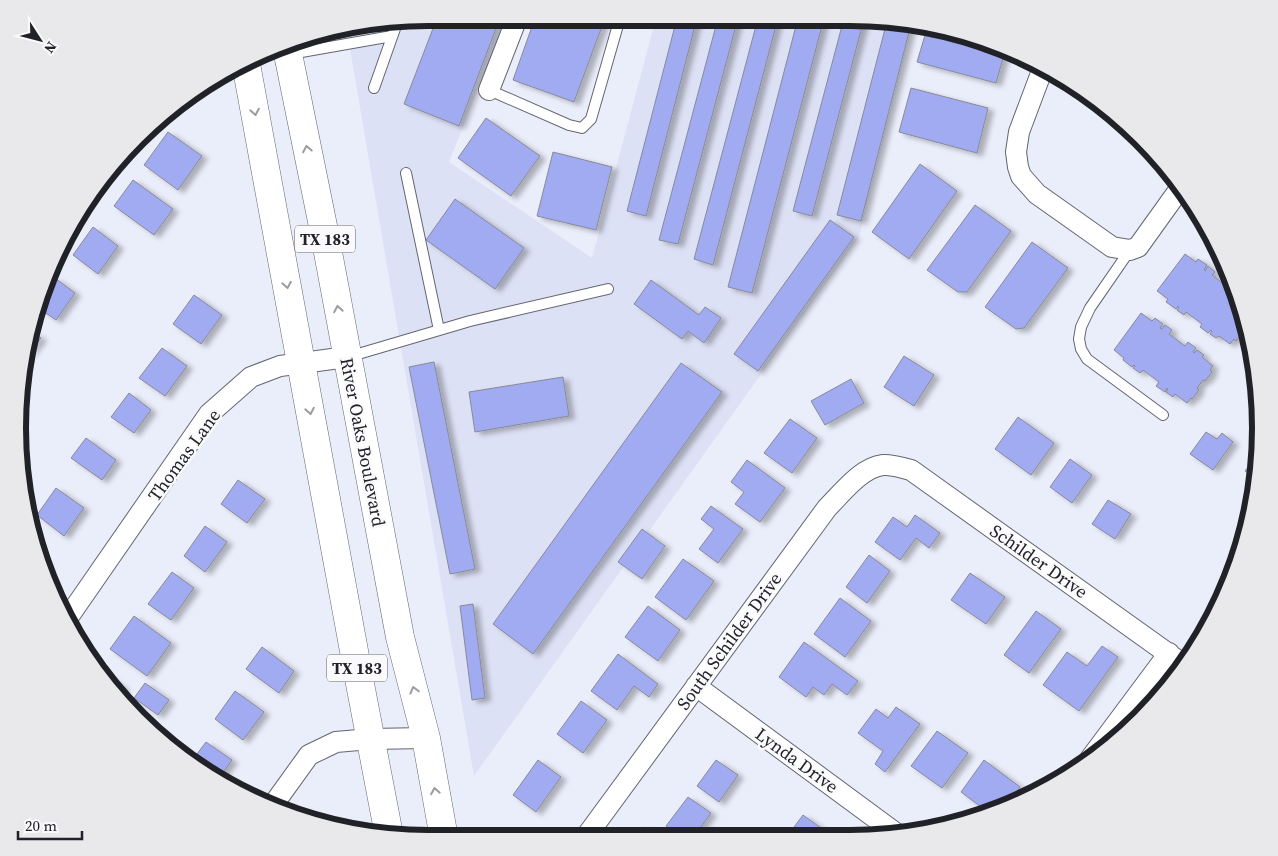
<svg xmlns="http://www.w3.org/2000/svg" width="1278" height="856" font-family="'Source Serif 4',serif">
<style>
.built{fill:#dde1f5}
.building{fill:#a0abf1;stroke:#888a96;filter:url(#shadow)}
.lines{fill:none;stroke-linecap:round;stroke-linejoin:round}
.service-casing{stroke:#636671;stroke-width:12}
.minor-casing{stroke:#636671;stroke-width:22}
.primary-casing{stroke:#636671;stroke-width:29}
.service{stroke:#fff;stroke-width:10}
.minor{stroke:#fff;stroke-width:20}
.primary{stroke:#fff;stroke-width:28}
.oneway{stroke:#9b9c9e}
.labels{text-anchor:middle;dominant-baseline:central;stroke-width:5;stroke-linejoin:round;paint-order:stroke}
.shield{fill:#fafafd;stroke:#626367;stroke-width:1}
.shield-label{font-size:16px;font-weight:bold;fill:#212227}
.street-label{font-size:18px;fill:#212227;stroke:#fafafd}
.rim{fill:none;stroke:#212227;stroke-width:6}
</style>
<defs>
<filter id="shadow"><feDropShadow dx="5.5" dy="3" stdDeviation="2.5" flood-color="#0004"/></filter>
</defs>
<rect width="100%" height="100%" fill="#eaedfa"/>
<path class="built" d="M428 18H506L449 162 592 258 656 18H850L913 24 859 237 474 776 347 31Z"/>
<path class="building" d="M437 18H500L459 126 404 104Z
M535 18H605L574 102 513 80Z
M677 18H697L646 216 627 211Z
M718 18H738L678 244 659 240Z
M758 18H778L713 265 694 259Z
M798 18H824L752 293 728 287Z
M844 18 864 19 812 216 793 211Z
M887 21 911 24 861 221 837 215Z
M928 25 1005 51 996 83 917 62Z
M911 88 988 108 977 153 899 132Z
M486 118 540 156 511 196 458 158Z
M168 132 202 156 178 190 144 165Z
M553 152 612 167 596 230 537 216Z
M920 164 957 191 909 259 872 232Z
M133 180 173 209 154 235 114 206Z
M455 199 524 248 495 289 426 240Z
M975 205 1011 231 967 292H958L927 270Z
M830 220 854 237 758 371 734 354Z
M1205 225 1218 250 1209 243 1210 241 1200 233Z
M93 227 118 246 98 274 73 255Z
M1032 242 1068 268 1024 328 1016 329 985 307Z
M1185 254 1196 262 1198 259 1207 265 1204 270 1205 271 1208 266 1215 272 1212 275 1228 287 1231 283 1233 285 1245 323 1241 330 1243 331 1236 341 1234 339 1230 344 1219 336 1216 338 1210 334 1212 331 1211 330 1208 333 1200 327 1202 324 1186 312 1184 315 1177 310 1179 307 1178 306 1176 309 1166 302 1168 299 1157 291Z
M55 278 75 293 56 320 40 309 44 293Z
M651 280 699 315 705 307 721 318 704 343 688 331 682 339 634 304Z
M194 295 222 315 201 344 173 324Z
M1141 313 1152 321 1155 318 1163 324 1160 328 1162 329 1165 325 1172 330 1169 334 1185 346 1188 342 1196 348 1193 352 1194 353 1197 350 1204 355 1202 357 1213 366 1210 370 1212 372 1205 381 1203 380 1197 388 1199 390 1192 399 1191 398 1187 403 1175 394 1173 397 1166 392 1168 389 1167 388 1165 392 1156 386 1159 382 1143 370 1140 373 1133 368 1135 366 1134 365 1132 367 1123 360 1124 358 1114 350Z
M34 333 41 338 29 354Z
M162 348 187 366 165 396 139 378Z
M904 356 934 375 914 406 884 387Z
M434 362 475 569 450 574 409 367Z
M681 363 722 392 533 654 493 624Z
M563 377 569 416 475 432 469 392Z
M851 379 864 403 825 425 811 401Z
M129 393 151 410 134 433 111 417Z
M1018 417 1054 443 1031 475 995 449Z
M790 419 817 438 792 473 764 453Z
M1206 432 1217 439 1222 433 1233 442 1213 470 1190 454Z
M86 438 116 460 102 480 71 458Z
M1259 442 1258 453 1254 450Z
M1258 454 1256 478 1245 471Z
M1070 459 1092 475 1072 503 1050 487Z
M747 460 785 488 760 522 735 504 744 492 731 482Z
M238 480 265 499 247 523 221 504Z
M56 488 84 508 64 536 37 515Z
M1108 500 1131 514 1115 539 1092 524Z
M711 506 743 529 718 563 699 549 714 529 701 519Z
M915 515 940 533 929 548 916 538 900 560 875 542 893 517 907 527Z
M205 526 227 542 205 572 184 556Z
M642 529 665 546 642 579 618 562Z
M869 555 890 571 867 603 846 587Z
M683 559 714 581 686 620 655 597Z
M172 572 194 588 171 620 148 604Z
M970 573 1005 597 986 624 951 600Z
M840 598 871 621 845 657 814 634Z
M473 604 485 698 472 700 460 606Z
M648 606 680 630 658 661 625 637Z
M1036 611 1061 629 1029 673 1004 655Z
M134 616 171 643 147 676 110 649Z
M804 642 858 681 847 695 832 684 824 695 813 687 806 697 779 677Z
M1102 646 1118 657 1079 711 1043 685 1067 652 1087 666Z
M262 647 294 671 279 693 246 669Z
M618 654 658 684 649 697 634 686 617 710 591 691Z
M103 673 124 688 119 694Z
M145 683 169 700 158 715 134 698Z
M235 691 264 712 243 740 215 719Z
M581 701 607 720 583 753 557 734Z
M896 707 920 724 885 772 875 764 883 751 858 733 876 709 888 718Z
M937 731 968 753 942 788 911 766Z
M206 742 232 760 220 777 194 758Z
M538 760 561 777 536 812 513 795Z
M716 760 738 775 719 802 697 786Z
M984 760 1020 787 1004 808 989 813 961 792Z
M688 797 711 813 693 838H683L666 826Z
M803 815 835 838H786Z
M643 827 659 838H635Z"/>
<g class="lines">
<defs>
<path id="service" d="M290 54 392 36
M374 88 397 23
M489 90 569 125 582 128 591 119 620 18
M406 173 439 330
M1130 250 1090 308 1081 327 1079 339 1081 349 1087 359 1163 415
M348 357 470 321 608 289"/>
<path id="minor" d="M1043 68 1019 132 1016 152 1018 167 1021 176 1037 194 1112 247 1130 250 1138 247 1181 187
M489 90 517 18
M67 619 209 414 251 377 280 366 347 357
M696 686 897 834
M1090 759 1169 653
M273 805 309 755 336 742 370 739 426 738
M585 838 827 508C842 493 862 467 883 465 892 464 902 468 911 470L1184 665"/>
<path id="primary" d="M286 44 324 231 400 637 426 738 444 838
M246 64 361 689 389 835"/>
</defs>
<use href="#service" class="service-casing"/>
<use href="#minor" class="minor-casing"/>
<use href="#primary" class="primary-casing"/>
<use href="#service" class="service"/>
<use href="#minor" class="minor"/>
<use href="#primary" class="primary"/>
</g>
<defs><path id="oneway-chevron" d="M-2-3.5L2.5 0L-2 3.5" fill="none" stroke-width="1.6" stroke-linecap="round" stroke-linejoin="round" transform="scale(1.25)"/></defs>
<g class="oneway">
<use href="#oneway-chevron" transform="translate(255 112) rotate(80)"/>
<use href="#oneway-chevron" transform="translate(307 149) rotate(-101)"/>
<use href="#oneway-chevron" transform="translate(287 285) rotate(80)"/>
<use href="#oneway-chevron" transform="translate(338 309) rotate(-100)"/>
<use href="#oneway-chevron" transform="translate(310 411) rotate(80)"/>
<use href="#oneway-chevron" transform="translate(414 690) rotate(-105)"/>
<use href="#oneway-chevron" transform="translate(435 791) rotate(-100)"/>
</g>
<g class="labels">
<g class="shield">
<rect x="295" y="225.5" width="60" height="27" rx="4"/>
<rect x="327" y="654.5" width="60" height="27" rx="4"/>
</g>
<g class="shield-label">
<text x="325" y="239">TX 183</text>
<text x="357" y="668">TX 183</text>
</g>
<g class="street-label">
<text transform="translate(363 442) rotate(79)">River Oaks Boulevard</text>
<text transform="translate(184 455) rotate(-54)">Thomas Lane</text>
<text transform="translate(1039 561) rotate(35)">Schilder Drive</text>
<text transform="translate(729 641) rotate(-54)">South Schilder Drive</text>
<text transform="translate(797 760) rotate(36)">Lynda Drive</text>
</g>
</g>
<path d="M0 0H1278V856H0ZM428 26H850A402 402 0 0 1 1252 428V428A402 402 0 0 1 850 830H428A402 402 0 0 1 26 428V428A402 402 0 0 1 428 26Z" fill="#e9e9ec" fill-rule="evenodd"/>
<path class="rim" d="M428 26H850A402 402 0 0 1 1252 428V428A402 402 0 0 1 850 830H428A402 402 0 0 1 26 428V428A402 402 0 0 1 428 26Z"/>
<g transform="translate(40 40) rotate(126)" stroke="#fafafd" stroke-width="4" paint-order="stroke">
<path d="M0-4L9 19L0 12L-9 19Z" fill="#212227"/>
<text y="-8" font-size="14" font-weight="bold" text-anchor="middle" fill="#212227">N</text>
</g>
<path d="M18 831v8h64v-8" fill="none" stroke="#212227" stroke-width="2.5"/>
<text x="25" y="831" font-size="15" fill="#212227" stroke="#fafafd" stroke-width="4" paint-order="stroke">20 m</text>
</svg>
